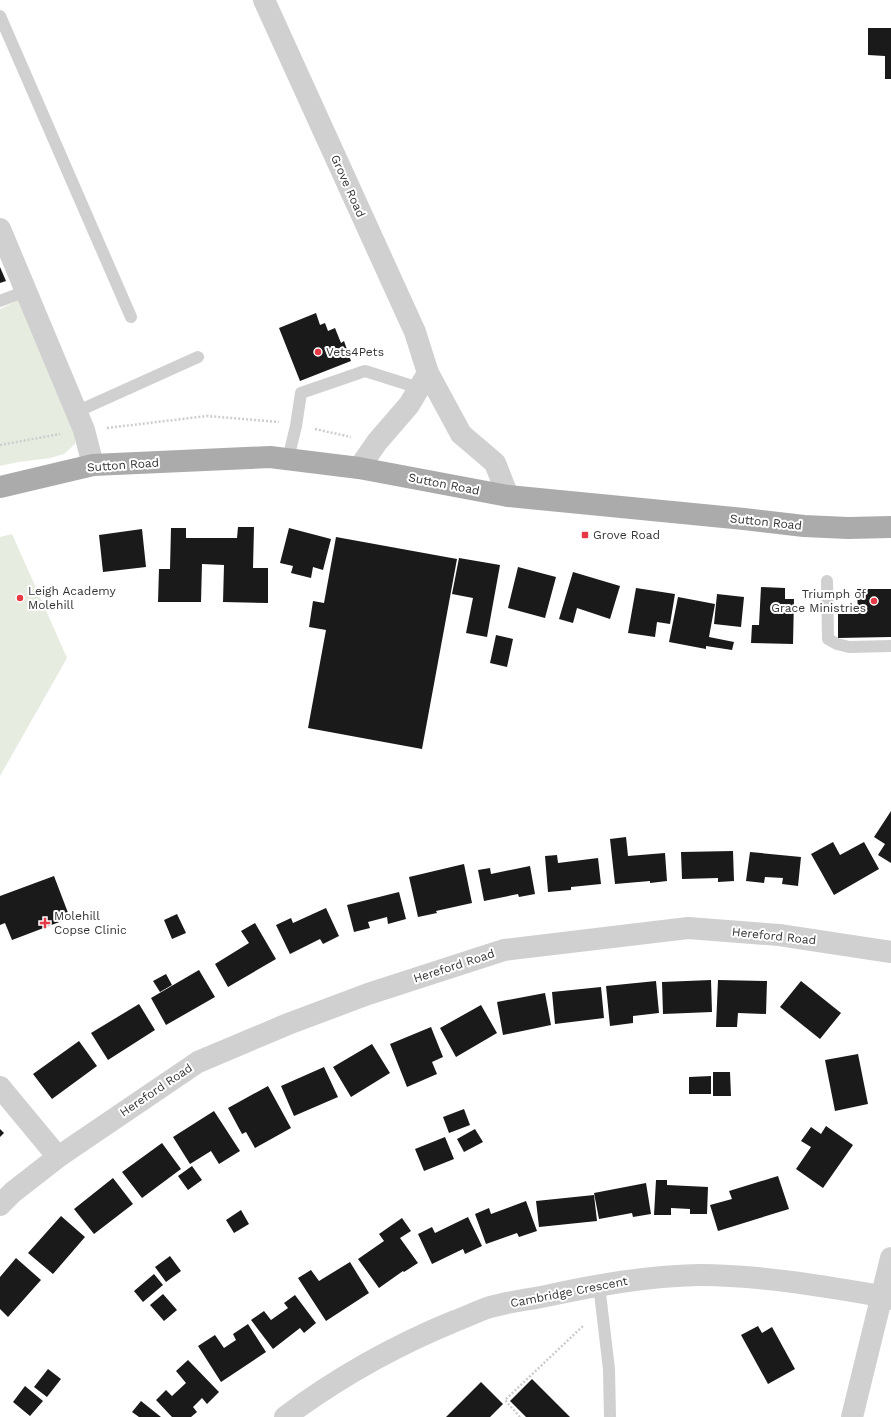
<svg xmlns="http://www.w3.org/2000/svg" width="891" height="1417" font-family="'Work Sans',sans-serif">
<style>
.green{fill:#e6ecdf}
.building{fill:#1a1a1a}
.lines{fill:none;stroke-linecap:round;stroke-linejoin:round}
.path{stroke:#cdcdcd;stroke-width:2.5;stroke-dasharray:2 2;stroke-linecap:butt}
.service{stroke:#d0d0d0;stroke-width:12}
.minor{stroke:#d0d0d0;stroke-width:22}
.tertiary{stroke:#d0d0d0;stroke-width:22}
.primary{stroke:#ababab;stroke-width:22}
.poi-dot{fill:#e63946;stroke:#fff;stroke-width:1.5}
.labels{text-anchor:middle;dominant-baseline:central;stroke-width:4;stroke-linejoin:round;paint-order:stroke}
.street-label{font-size:12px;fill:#333;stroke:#fff}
.poi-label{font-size:12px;fill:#333;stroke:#fff;text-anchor:start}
</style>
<rect width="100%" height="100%" fill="#fff"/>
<path class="green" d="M24 297 78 431 75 444 64 454 50 458 18 462 0 466V309Z
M12 534 67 658 0 776V537Z"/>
<path class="building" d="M868 28H891V79H885V56L868 55Z
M0 267 6 281 0 283Z
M316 313 320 325 325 323 328 331 335 328 341 343 344 341 351 361 300 381 279 328Z
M238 527H254L253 568H268V603L223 602 224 565 202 564 201 602H158L159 569H170L171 528H186V538H237Z
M289 528 331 539 323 570 313 567 311 578 291 573 293 566 280 563Z
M142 529 146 567 103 572 99 535Z
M336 537 457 559 422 749 308 728 326 630 309 627 313 601 324 603Z
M459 558 500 565 487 637 466 633 473 598 452 594Z
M518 567 556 577 545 618 508 608Z
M573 572 620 586 610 619 577 608 573 623 559 619Z
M761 587 785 588V599H794L793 644 751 643 752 625H759Z
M636 588 675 594 670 624 657 622 655 637 628 633Z
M857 589H891V637L838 638V614H858Z
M717 594 744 597 741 627 714 624Z
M678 597 715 604 709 637 734 642 732 650 706 646V649L669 642Z
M496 635 513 639 507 667 490 663Z
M891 811V863L878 855 885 844 874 837Z
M626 837 628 856 665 853 667 881 650 883V881L615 884 610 839Z
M833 842 840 855 864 842 879 869 834 895 811 854Z
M733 851 734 881 718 882V878L682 879 681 852Z
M750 852 801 857 798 886 782 884 783 878 765 877 764 883 746 881Z
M557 855 558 863 598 858 601 884 571 887V890L548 892 545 856Z
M464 864 472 903 436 911 437 913 418 917 409 877Z
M530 866 535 894 519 897 518 894 484 901 478 870 490 868 491 874Z
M54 876 70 918 12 940 5 923 0 925V896Z
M399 892 406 919 388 924 387 917 368 922 370 928 354 932 347 905Z
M326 908 339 936 323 944 320 939 290 954 276 925 291 918 293 923Z
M177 914 186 933 172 939 164 920Z
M255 923 276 959 228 987 215 964 249 943 241 931Z
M199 970 215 997 166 1025 151 998Z
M166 974 172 985 160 992 153 981Z
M711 980 712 1012 663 1014 662 982Z
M718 980 767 981 766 1014 738 1013 737 1027H716Z
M656 981 659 1013 633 1016V1023L610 1026 606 986Z
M801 981 841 1013 820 1039 780 1007Z
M601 987 604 1018 555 1024 552 992Z
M545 993 551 1025 503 1035 497 1002Z
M139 1004 155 1030 108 1060 91 1033Z
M481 1005 497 1033 456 1057 440 1028Z
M431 1027 443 1057 432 1062 437 1074 407 1087 390 1044Z
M79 1041 97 1066 52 1099 33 1074Z
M372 1044 390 1073 351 1097 333 1067Z
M858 1054 868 1104 835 1111 825 1060Z
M324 1067 338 1097 294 1116 281 1086Z
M713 1072H730L731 1096H713Z
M711 1076V1094H689V1077Z
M268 1086 291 1128 255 1148 246 1132 242 1134 228 1108Z
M464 1109 470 1125 449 1133 443 1117Z
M214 1111 240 1151 219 1164 211 1151 190 1164 173 1137Z
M826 1126 853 1145 823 1188 796 1169 811 1147 801 1141 811 1127 821 1134Z
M0 1129 4 1133 0 1137Z
M475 1129 483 1142 464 1152 457 1139Z
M445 1137 454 1159 424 1171 415 1149Z
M162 1143 181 1169 142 1198 122 1172Z
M192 1166 202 1180 188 1190 178 1176Z
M778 1176 789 1209 718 1231 710 1205 732 1199 729 1191Z
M113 1178 133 1204 94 1234 74 1209Z
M656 1180H667V1185L708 1187 707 1214H690V1209L671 1208V1215H654Z
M646 1183 651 1214 633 1217 632 1213 599 1219 594 1193Z
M594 1195 597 1221 539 1227 536 1201Z
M526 1201 537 1231 519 1237 517 1233 486 1244 475 1214 489 1208 491 1214Z
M241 1210 249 1224 234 1233 226 1220Z
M61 1216 85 1237 53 1274 28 1253Z
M468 1217 482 1246 465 1254 463 1249 432 1264 418 1234 432 1227 435 1233Z
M402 1218 411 1231 400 1238 418 1263 404 1272 403 1271 379 1288 358 1259 384 1241 379 1234Z
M170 1256 181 1271 166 1282 155 1267Z
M16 1258 41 1280 8 1317 0 1309V1277Z
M350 1262 369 1293 326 1321 298 1278 311 1270 319 1281Z
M154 1274 163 1285 143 1302 134 1291Z
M163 1294 177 1310 164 1321 150 1305Z
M295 1295 316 1323 304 1333 300 1328 273 1349 251 1320 264 1311 271 1320 288 1308 284 1303Z
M248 1324 266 1352 221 1382 198 1346 215 1335 224 1348 236 1340 233 1334Z
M758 1326 762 1333 772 1327 795 1369 768 1384 741 1335Z
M188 1360 219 1392 207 1404 202 1398 193 1407 197 1412 191 1417H172L156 1400 166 1390 172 1396 186 1383 176 1371Z
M48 1369 61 1379 47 1397 34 1387Z
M532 1379 570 1417H526L510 1401Z
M481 1382 503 1404 490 1417H446Z
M25 1386 43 1401 30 1416 13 1402Z
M141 1401 161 1417H139L132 1412Z"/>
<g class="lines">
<path class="path" d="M107 428 207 416 279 422
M315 429 351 437
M0 445 60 434
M520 1417 505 1400 584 1325"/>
<path class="service" d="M0 16 131 317
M0 301 26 291
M76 412 198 357
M288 459 296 426 301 393 365 371 419 388
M827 581 828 639 837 644 849 647 891 646
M599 1285 609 1369 610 1417"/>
<path class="minor" d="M264 0 415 332 428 373 461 434 495 463 508 496
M0 229 84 430 93 465
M359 468 377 442 409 405 428 373
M0 1087 58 1157
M0 1205 13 1192 58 1157 198 1062 288 1024 368 994 504 950 688 928 779 935 891 952
M285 1417C337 1378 394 1346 455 1321 466 1317 476 1312 487 1308 506 1302 527 1300 546 1296 597 1285 647 1276 699 1275 759 1275 822 1286 881 1296L891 1299"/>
<path class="tertiary" d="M852 1417 891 1258"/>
<path class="primary" d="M0 487 93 465 270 457 359 468 508 496 744 519 804 526 848 528 891 527"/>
</g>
<g class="poi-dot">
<circle cx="318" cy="352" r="4"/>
<rect x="581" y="531" width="8" height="8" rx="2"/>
<circle cx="20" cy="598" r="4"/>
<circle cx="874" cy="601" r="4"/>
<path d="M43 917h4v4h4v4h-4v4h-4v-4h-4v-4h4z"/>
</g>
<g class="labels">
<g class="street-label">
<text transform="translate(348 186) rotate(66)">Grove Road</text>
<text transform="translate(123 465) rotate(-4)">Sutton Road</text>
<text transform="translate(444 484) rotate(11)">Sutton Road</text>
<text transform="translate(766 522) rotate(6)">Sutton Road</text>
<text transform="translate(774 936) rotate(6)">Hereford Road</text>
<text transform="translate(454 966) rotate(-18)">Hereford Road</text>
<text transform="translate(156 1090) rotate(-34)">Hereford Road</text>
<text transform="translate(569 1292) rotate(-11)">Cambridge Crescent</text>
</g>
<g class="poi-label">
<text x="326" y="352">Vets4Pets</text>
<text x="593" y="535">Grove Road</text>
<text x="28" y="591">Leigh Academy<tspan x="28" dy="14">Molehill</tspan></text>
<text x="866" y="594" text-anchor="end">Triumph of<tspan x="866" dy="14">Grace Ministries</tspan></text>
<text x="54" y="916">Molehill<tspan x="54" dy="14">Copse Clinic</tspan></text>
</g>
</g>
</svg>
